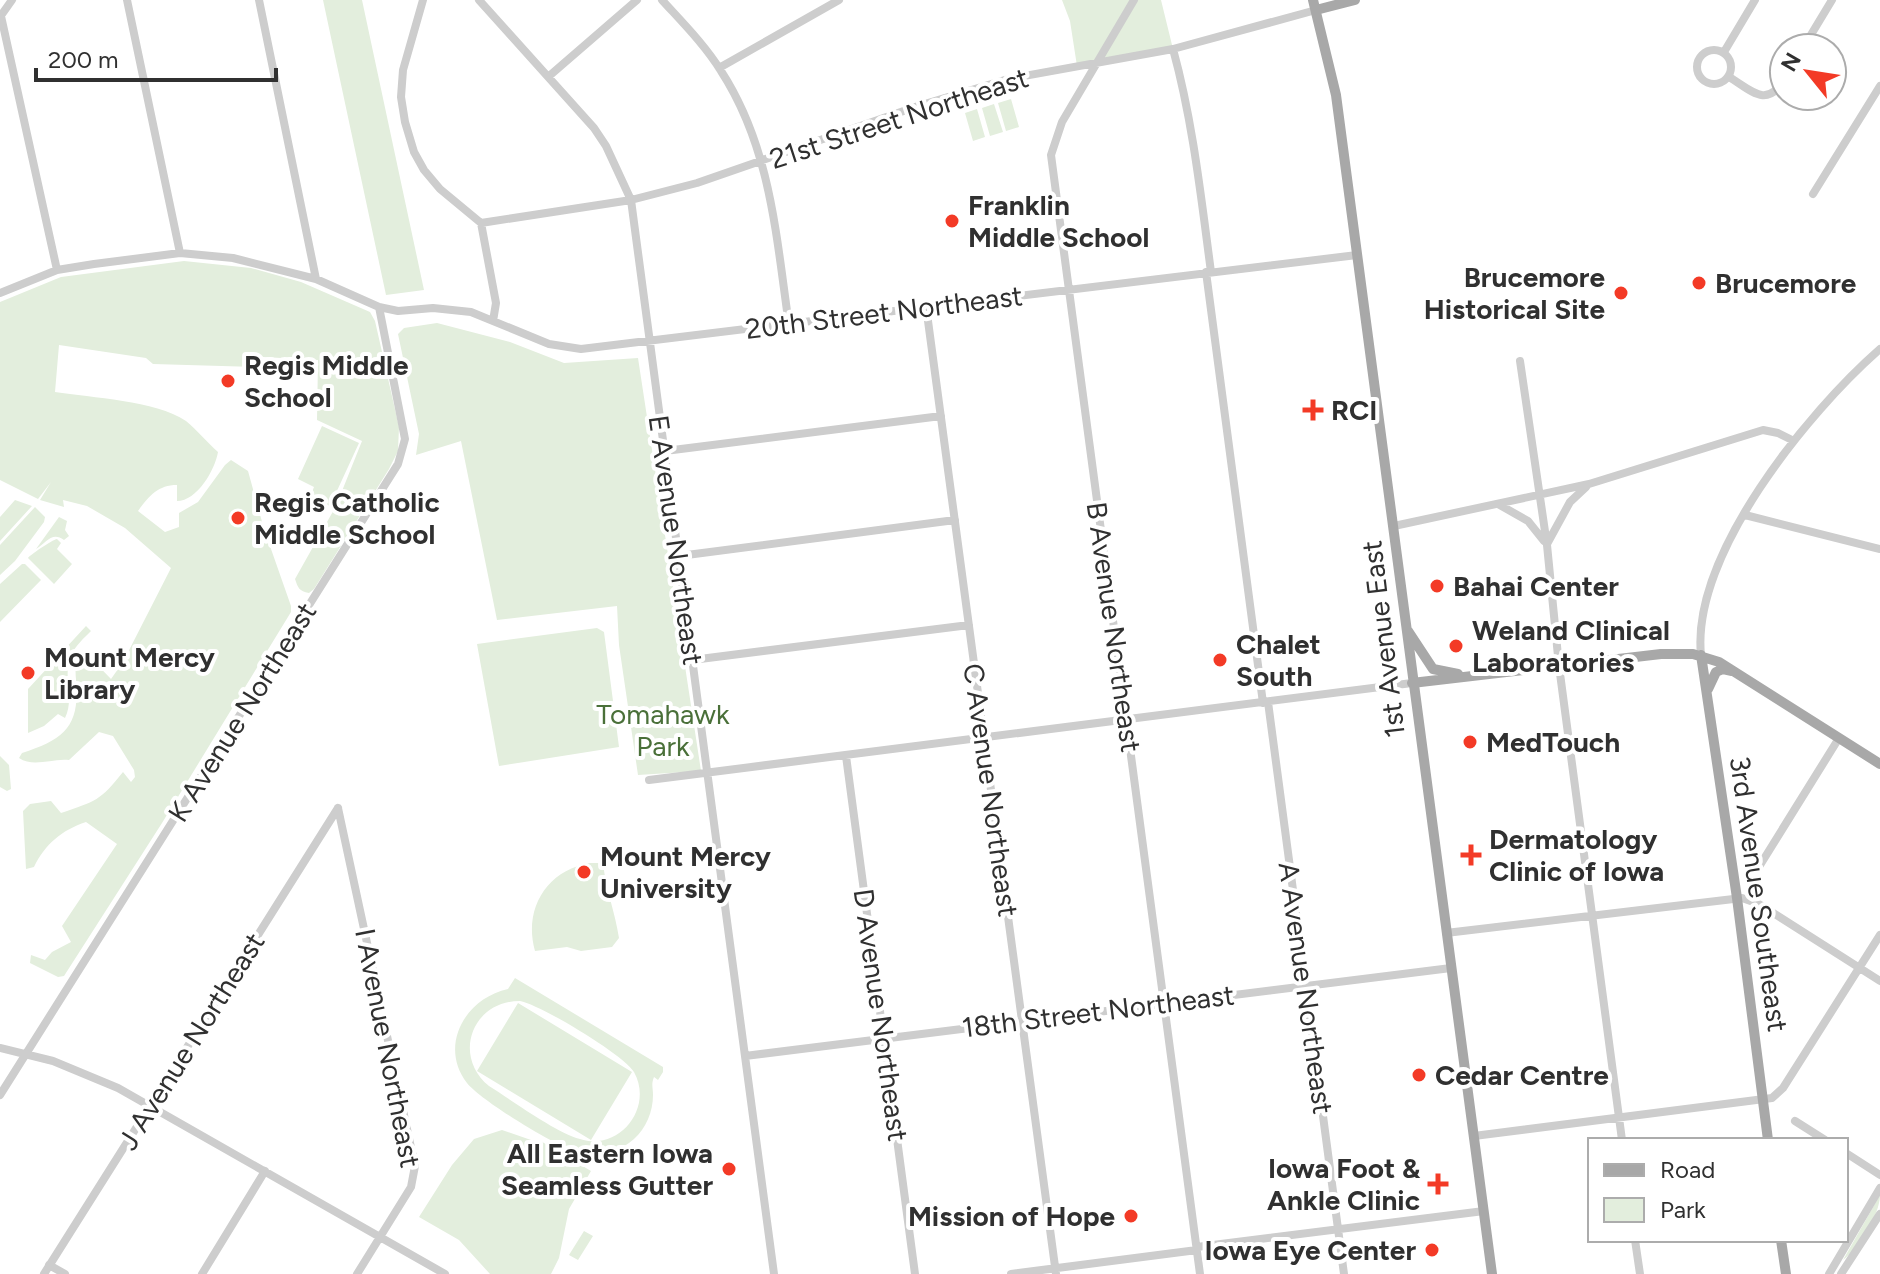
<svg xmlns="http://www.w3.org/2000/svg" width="1880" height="1274" font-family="Figtree,sans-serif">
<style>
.green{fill:#e3eedd;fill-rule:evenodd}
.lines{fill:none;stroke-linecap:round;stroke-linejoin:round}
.minor{stroke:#cdcdcd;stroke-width:8}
.major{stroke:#a8a8a8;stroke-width:10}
.poi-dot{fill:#f33a26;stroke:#fff;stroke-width:3}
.labels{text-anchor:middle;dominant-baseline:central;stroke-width:8;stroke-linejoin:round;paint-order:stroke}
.street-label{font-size:28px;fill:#303030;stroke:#fff}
.poi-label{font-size:28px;font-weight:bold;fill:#303030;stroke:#fff;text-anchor:start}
.park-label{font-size:28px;fill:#4a7039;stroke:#fff}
</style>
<rect width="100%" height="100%" fill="#fff"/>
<path class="green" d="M323 0H362L424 290 386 295Z
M1062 0H1161L1173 49 1077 66 1070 21Z
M1011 99 1019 127 1006 131 998 103Z
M994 104 1003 132 990 136 982 108Z
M977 109 985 137 973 141 965 113Z
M184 261 251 268 301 282 370 312 375 321 399 427 398 451 389 469 314 589 309 593C299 591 298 588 295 579L336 506 362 441 317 420 318 360 263 357 260 367 153 364 146 358 59 345 55 392C92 398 155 400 186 421 197 430 207 442 218 452 215 470 197 501 177 501V485C158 485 149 496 138 511L165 532 179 527V513L198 502 225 465 231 460 248 471 264 529 291 606V612L162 823 64 976 58 977 30 963 31 955 45 960 52 952 71 942 62 926 117 844 86 822C62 830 45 844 34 867L26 869 23 811 30 804 51 801 61 813C96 801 100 801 123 772L131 782 135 777 134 770 113 736 99 732 69 760C52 758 34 768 19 758L22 753C65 739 80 726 76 680 75 668 75 659 83 650L111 679 123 662 171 568 125 528 87 506 63 500 64 507 40 500 51 482 38 499 0 480V302L61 277Z
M437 323 510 342 564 363 638 358 701 771 638 775 619 645 617 606 497 620 461 441 416 455 419 434 398 334 404 328Z
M322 426 359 443 330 506 310 497 314 487 298 479Z
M15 500 32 506 0 541V517Z
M35 507 45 517 44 522 15 561 0 575V545Z
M59 517 67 521 65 530 69 536 64 540C52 531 46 543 36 549Z
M57 539 61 543 57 549 72 564 54 584 28 558C30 555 52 540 57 539Z
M22 564H25L41 580 0 622V584Z
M86 626 91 631C84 638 75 646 71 656 62 676 75 698 65 718L58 714 44 726 28 733V689Z
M597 628 604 632 619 747 499 766 477 644Z
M0 756 9 765 11 789 7 791 0 787Z
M590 863H603C606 890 615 912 619 938L612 947 581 951 567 947 535 951C523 909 547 870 590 863Z
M515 978 663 1067V1072L658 1080 654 1077C651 1084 653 1088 653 1095 653 1112 646 1128 634 1139 619 1152 601 1157 582 1154 561 1150 480 1100 467 1083 438 1045 466 998 508 989ZM520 1001C541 1005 624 1055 634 1072 654 1108 619 1152 580 1139 555 1132 513 1101 489 1086 452 1056 472 1001 520 1001Z
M518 1003 632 1072 591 1140 477 1071Z
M502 1130 531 1140H539L591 1171 569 1209 559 1258 551 1274H490L459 1240 419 1217 452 1165 474 1139Z
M1880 1195C1880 1215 1858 1249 1843 1260Z
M584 1231 593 1236 578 1260 569 1255Z"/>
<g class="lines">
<path class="minor" d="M127 0 180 253
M259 0 316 279
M423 0 403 70 401 97 405 122 414 152 424 170 440 189 481 223 496 303 493 321
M479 0 594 128 606 146 631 200 774 1274
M662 0C682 22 705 45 721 71 771 148 776 236 789 325
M1134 0 1062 122 1051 155 1200 1274
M1 16 57 270
M0 17 12 0
M1803 48 1832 0
M1173 49C1193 122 1201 197 1211 272
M1697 67a17 17 0 1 1 34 0a17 17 0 1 1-34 0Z
M1724 52 1755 0
M719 68 839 0
M548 77 637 0
M1729 77C1751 90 1766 109 1784 80
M1813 194 1880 86
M481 223 631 200 697 183 918 106 1008 79 1173 49 1316 10
M1206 272 1263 703
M0 293 57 270 94 264 180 253 233 258 316 279 379 307 398 311 433 308 471 312 549 344 581 349 1357 255
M926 306 1056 1274
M1520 361 1547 545 1559 666 1622 1140
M665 451 941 416
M1498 504 1528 521 1544 541
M1745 515 1880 549
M1394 526 1589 484 1763 430 1778 433 1792 440
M1547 544 1570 502 1586 487
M679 556 955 520
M1701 655C1691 555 1808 412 1880 349
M692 660 969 625
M1268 702 1344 1274
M846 756 915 1274
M649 780 1412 683
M338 808 415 1166 411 1187 357 1274
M1757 870 1839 738
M1446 933 1742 898 1759 904 1880 981
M0 1048 53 1061 118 1088 445 1274
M745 1056 1451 968
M0 1095 398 464 405 439 379 307
M1795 1121 1825 1140
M1474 1136 1772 1098 1783 1088 1880 935
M1846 1153 1880 1175
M1635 1240 1640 1274
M1197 1247 1484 1211
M49 1265 65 1274
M44 1274 338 808
M202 1274 265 1171
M1011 1274 1197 1250
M1829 1274 1880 1188
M1841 1274 1880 1214"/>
<path class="major" d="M1313 0 1336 95 1492 1274
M1316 10 1355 0
M1408 631 1433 669 1458 674
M1701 655 1737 898 1768 1140
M1412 683 1661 654H1693L1719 662 1880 764
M1708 689 1716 672 1723 669 1732 671
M1781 1240 1786 1274"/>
</g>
<g class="poi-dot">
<circle cx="952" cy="221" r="8"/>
<circle cx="1699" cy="283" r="8"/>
<circle cx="1621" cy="293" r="8"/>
<circle cx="228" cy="381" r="8"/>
<path d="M1309 398h8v8h8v8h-8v8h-8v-8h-8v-8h8z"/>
<circle cx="238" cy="518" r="8"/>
<circle cx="1437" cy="586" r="8"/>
<circle cx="1456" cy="646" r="8"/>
<circle cx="1220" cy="660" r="8"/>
<circle cx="28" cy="673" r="8"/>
<circle cx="1470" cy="742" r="8"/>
<path d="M1467 843h8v8h8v8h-8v8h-8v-8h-8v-8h8z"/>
<circle cx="584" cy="872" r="8"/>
<circle cx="1419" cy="1075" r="8"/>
<circle cx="729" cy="1169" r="8"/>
<path d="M1434 1172h8v8h8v8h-8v8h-8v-8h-8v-8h8z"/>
<circle cx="1131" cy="1216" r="8"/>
<circle cx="1432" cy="1250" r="8"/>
</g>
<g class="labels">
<g class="street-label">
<text transform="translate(899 118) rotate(-18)">21st Street Northeast</text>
<text transform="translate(884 312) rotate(-7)">20th Street Northeast</text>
<text transform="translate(676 540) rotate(82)">E Avenue Northeast</text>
<text transform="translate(1114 627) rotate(82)">B Avenue Northeast</text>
<text transform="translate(1383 639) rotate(-97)">1st Avenue East</text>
<text transform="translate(242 712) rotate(-58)">K Avenue Northeast</text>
<text transform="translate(991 790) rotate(82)">C Avenue Northeast</text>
<text transform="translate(1759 894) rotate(82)">3rd Avenue Southeast</text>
<text transform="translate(1306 988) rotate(82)">A Avenue Northeast</text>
<text transform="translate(1098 1011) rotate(-7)">18th Street Northeast</text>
<text transform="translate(881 1015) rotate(82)">D Avenue Northeast</text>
<text transform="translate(191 1041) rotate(-58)">J Avenue Northeast</text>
<text transform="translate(388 1048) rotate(79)">I Avenue Northeast</text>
</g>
<g class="poi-label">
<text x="968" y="205">Franklin<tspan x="968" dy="32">Middle School</tspan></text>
<text x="1605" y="277" text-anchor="end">Brucemore<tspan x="1605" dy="32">Historical Site</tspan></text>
<text x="1715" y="283">Brucemore</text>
<text x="244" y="365">Regis Middle<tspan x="244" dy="32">School</tspan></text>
<text x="1331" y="410">RCI</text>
<text x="254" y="502">Regis Catholic<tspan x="254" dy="32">Middle School</tspan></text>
<text x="1453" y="586">Bahai Center</text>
<text x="1472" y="630">Weland Clinical<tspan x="1472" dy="32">Laboratories</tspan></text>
<text x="1236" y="644">Chalet<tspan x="1236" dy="32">South</tspan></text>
<text x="44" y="657">Mount Mercy<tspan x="44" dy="32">Library</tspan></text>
<text x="1486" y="742">MedTouch</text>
<text x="1489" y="839">Dermatology<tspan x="1489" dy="32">Clinic of Iowa</tspan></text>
<text x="600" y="856">Mount Mercy<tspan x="600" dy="32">University</tspan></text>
<text x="1435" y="1075">Cedar Centre</text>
<text x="713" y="1153" text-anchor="end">All Eastern Iowa<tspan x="713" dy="32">Seamless Gutter</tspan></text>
<text x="1420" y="1168" text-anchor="end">Iowa Foot &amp;<tspan x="1420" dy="32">Ankle Clinic</tspan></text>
<text x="1115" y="1216" text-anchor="end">Mission of Hope</text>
<text x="1416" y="1250" text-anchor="end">Iowa Eye Center</text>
</g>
<g class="park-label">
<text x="663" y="714">Tomahawk<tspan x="663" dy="32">Park</tspan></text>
</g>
</g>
<rect x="1588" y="1138" width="260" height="104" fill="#ffffff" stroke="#acacac" stroke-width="2"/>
<rect x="1604" y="1164" width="40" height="12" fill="#a8a8a8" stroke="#acacac" stroke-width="2"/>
<text x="1660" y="1178" font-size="24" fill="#303030">Road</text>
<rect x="1604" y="1198" width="40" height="24" fill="#e3eedd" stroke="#acacac" stroke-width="2"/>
<text x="1660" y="1218" font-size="24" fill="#303030">Park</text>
<g transform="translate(1808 72) rotate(300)"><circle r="38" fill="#ffffff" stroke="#acacac" stroke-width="2"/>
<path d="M0-6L14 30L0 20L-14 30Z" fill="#f33a26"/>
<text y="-12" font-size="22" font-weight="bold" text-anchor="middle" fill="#303030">N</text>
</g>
<path d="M36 68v12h240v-12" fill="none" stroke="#303030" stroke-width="4"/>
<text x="48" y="68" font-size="24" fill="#303030" stroke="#ffffff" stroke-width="6" paint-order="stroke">200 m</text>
</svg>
